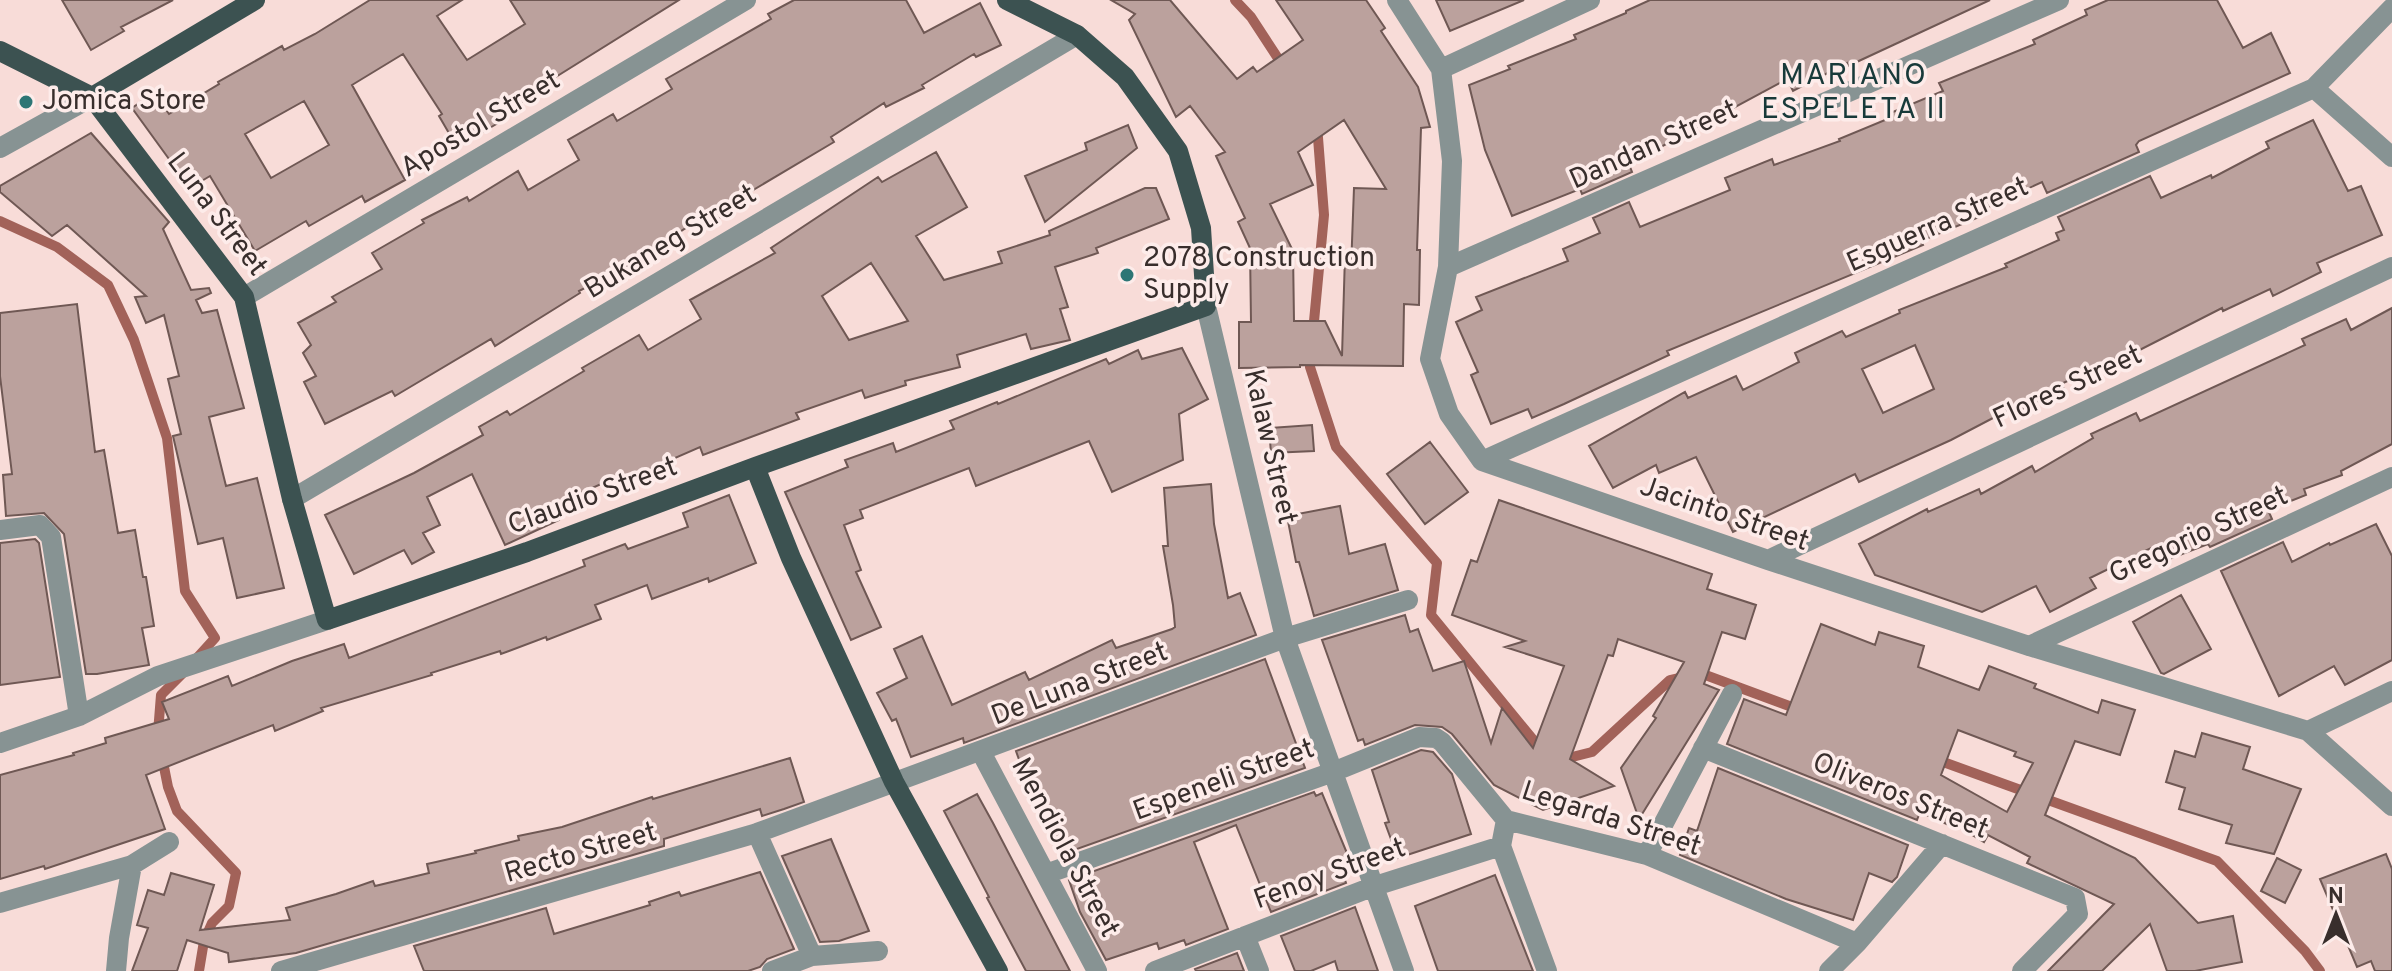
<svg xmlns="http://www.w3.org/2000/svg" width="2392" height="971" font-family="Overpass,sans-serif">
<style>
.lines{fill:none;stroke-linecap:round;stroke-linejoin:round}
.stream{stroke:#a26259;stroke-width:10}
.building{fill:#bba19d;stroke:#6f5854;stroke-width:2;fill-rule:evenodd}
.minor{stroke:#879393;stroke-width:20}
.major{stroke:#3c5251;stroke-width:20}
.poi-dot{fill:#2d7675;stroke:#fdecea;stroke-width:3}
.labels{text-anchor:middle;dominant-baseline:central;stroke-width:7;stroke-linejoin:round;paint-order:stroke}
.poi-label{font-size:28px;fill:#382e2c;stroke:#fdecea;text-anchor:start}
.street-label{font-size:28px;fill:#382e2c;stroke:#fdecea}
.neighbourhood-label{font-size:30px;letter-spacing:2px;fill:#183a3a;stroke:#fdecea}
</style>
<rect width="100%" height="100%" fill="#f8dcd8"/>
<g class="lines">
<path class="stream" d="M1235 0 1251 17 1283 66
M0 221 57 247 108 285 134 340 167 438 185 591 215 638 196 659
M1313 332 1324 215 1317 125
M1311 352 1310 367 1336 447 1437 563 1431 615 1544 753
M158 733 161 695 182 674
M162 757 168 787 177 811 236 873 229 906 212 923 204 941 199 971
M1935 759 2217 861 2305 951 2320 971
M1560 760 1592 752 1670 680 1700 673 1800 710"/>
</g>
<path class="building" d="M62 0H173L121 27 124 31 91 50Z
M370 0H462L437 16 467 60 525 24 510 0H679L551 80 553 83 502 115 505 119 457 147 439 116 442 114 403 54 352 85 405 180 365 202 362 196 309 226 306 221 255 251 210 176 190 188 132 108 154 93 169 114 219 84 218 82 282 46 284 50 315 34ZM304 101 329 145 271 178 245 134Z
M794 0H906L924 33 980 3 1001 45 976 57 974 54 922 85 924 88 886 107 884 103 831 137 834 142 738 199 741 204 700 230 695 222 628 266 579 291 580 293 495 346 491 339 395 396 392 391 325 424 304 382 316 376 303 353 311 345 298 323 336 302 332 297 382 269 372 253 424 223 422 220 467 197 469 201 518 171 528 190 579 160 568 140 613 114 617 121 672 89 666 79 771 19 768 14Z
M1111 0H1170L1237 79 1253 67 1257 72 1303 40 1276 0H1366L1385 28 1381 31 1418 87 1430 127 1421 128 1417 250H1420L1419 305 1404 304 1403 366 1300 365V367L1239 368V322H1251L1250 248 1238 222 1245 218 1216 156 1225 152 1190 106 1176 117 1129 20 1135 14ZM1344 120 1386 189 1354 188 1351 269 1345 255 1342 356 1325 321H1294L1293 251 1270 204 1313 185 1298 152Z
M1436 0H1524L1450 31Z
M1650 0H1990L1848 66 1847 63 1793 91 1787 79 1629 164 1632 172 1582 194 1580 189 1512 216 1485 150 1469 85 1510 69 1508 66 1576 39 1574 35 1626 13V11Z
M2108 0H2217L2243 48 2271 33 2290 73 2139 141 2136 145 2139 152 2047 193 2042 182 1982 210 1984 215 1921 241 1923 245 1667 351 1669 355 1564 404 1532 418 1528 409 1491 424 1471 375 1478 372 1456 322 1482 310 1476 297 1568 261 1563 249 1600 233 1593 218 1629 202 1640 227 1730 190 1725 178 1772 159 1774 165 1840 141 1839 139 1890 118 1888 114 1943 91 1939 83 2035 44 2033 40 2087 15 2085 10Z
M2313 120 2348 191 2361 186 2382 235 2317 263 2321 272 2273 296 2270 289 2223 311 2222 308 2120 360 2119 357 2061 384 2064 389 2016 412 2014 407 1951 440 1859 482 1855 474 1733 532 1696 457 1659 473 1656 465 1613 488 1589 446 1685 392 1688 398 1736 376 1743 390 1799 362 1795 353 1842 331 1846 337 1900 313 1899 310 2007 267 2005 264 2059 240 2056 233 2064 230 2058 217 2150 176 2161 198 2211 175 2212 178 2269 148 2266 142ZM1915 345 1934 389 1883 413 1862 369Z
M1128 125 1137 148 1045 222 1025 176 1087 150 1085 143Z
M91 133 169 222 163 229 191 290 209 288 211 293 196 300 202 313 217 310 244 408 209 417 226 486 257 478 284 588 237 598 223 538 198 544 173 436 181 434 168 379 179 376 164 315 146 323 135 297 146 296 67 225 52 236 0 192V186Z
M936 152 967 207 916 236 944 280 1002 263 998 252 1050 235 1049 231 1145 188H1156L1169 219 1096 248 1098 253 1055 267 1068 307 1060 309 1070 340 1031 349 1026 334 957 355 960 367 905 381 906 385 865 398 862 390 796 413 799 419 703 455 700 447 604 489 601 484 556 504 559 520 505 545 472 474 427 497 440 525 423 533 434 552 412 564 404 550 354 574 325 515 414 473 483 435 479 427 507 411 510 415 584 371 582 368 639 335 648 350 701 319 690 300 775 253 771 248 878 177 882 182ZM871 263 908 321 849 340 822 296Z
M77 304 95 452 104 450 118 533 135 530 143 577H146L154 626 142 628 149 665 97 674H86L64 534 44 513 6 516 3 475 12 474 0 376V313Z
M2392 308V444L2341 471 2342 475 2304 489 2306 495 2268 510 2272 519 2210 547 2208 544 2159 563 2151 548 2090 578 2096 588 2050 612 2036 586 1982 612 1875 575 1859 544 1927 509 1928 512 1979 489 1981 494 2032 466 2035 472 2093 438 2091 434 2136 413 2140 421 2305 345 2302 339 2346 319 2351 330Z
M1182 348 1208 399 1179 414 1183 460 1112 492 1089 441 976 486 969 468 860 510 863 518 844 525 861 570 856 572 881 627 851 640 785 492 848 467 845 460 893 443 896 452 954 429 950 421 997 402 998 404 1106 359 1109 364 1138 350 1142 359Z
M1312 425 1314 451 1271 453 1269 428Z
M1430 442 1468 492 1425 524 1387 474Z
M1211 484 1214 524 1228 598 1240 593 1256 635 964 743 963 738 911 757 896 719 892 721 877 693 907 678 894 649 922 636 952 705 1025 672 1029 680 1112 640 1116 648 1172 629 1175 627 1173 605 1163 546H1168L1164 488Z
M729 495 756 563 709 582 708 578 652 599 647 585 595 605 601 619 547 640 546 637 501 654 500 651 431 673 432 675 321 708 323 711 275 731 273 725 146 775 165 829 45 869 44 866 0 879V775L74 755 73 753 106 743 105 738 169 719 162 702 228 676 232 686 292 661 344 644 349 658 585 566 583 560 625 544 628 549 688 527 683 513Z
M1499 500 1712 574 1707 589 1756 605 1745 639 1722 632 1704 684 1719 690 1639 819 1621 768 1656 718 1653 716 1684 662 1618 639 1613 656 1608 655 1570 759 1614 786 1543 810 1494 785 1452 734 1442 727 1415 725 1365 745 1363 739 1358 741 1322 640 1405 615 1410 632 1418 629 1433 671 1464 661 1491 743 1502 708 1533 748 1564 666 1505 647 1525 641 1452 615 1471 560 1477 562Z
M1340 506 1349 554 1385 544 1398 590 1314 616 1299 562H1296L1287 516Z
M2376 524 2392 556V660L2345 685 2334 666 2279 696 2221 571 2283 542 2292 562 2329 543 2330 545Z
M35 539 39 543 60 677 0 685V543Z
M2181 595 2211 649 2164 674 2161 673 2133 622Z
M1821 624 1875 645 1879 632 1924 646 1918 667 1979 690 1989 666 2036 684 2034 688 2098 713 2102 700 2135 710 2120 755 2075 741 2045 815 2135 858 2198 923 2233 916 2242 962 2195 971H2167L2150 924 2102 971H2048L2114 904 2027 863 2030 857 1988 835 1984 842 1954 824 1953 827 1920 812 1917 820 1727 744 1744 699 1786 715ZM1958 730 2016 752 2014 756 2033 763 2007 812 1941 775Z
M1265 659 1305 768 1060 855 1040 800 1034 802 1016 751Z
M2202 733 2250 747 2243 769 2301 789 2274 854 2226 843 2232 825 2179 809 2185 788 2166 782 2175 751 2195 757Z
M1421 750 1433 752 1452 774 1471 834 1398 858 1385 823 1389 822 1372 770Z
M790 758 804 802 784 809 762 816 760 809 664 839V846L296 953 229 962 228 953 187 940 177 971H132L148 928 137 925 148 890 164 895 171 873 214 885 200 930 290 920 286 908 336 894 373 881 375 886 429 873 427 864 476 853 475 851 519 840 518 836 562 827 652 797 653 799Z
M1718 768 1908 845 1897 877 1892 882 1869 873 1853 920 1786 899 1680 855 1689 828 1697 831Z
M1314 792 1316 796 1322 793 1354 870 1343 874 1346 883 1271 912 1236 825 1194 842 1228 929 1186 945 1184 940 1159 949 1157 943 1106 960 1080 912 1069 880Z
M977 794 993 823 1070 971H1026L987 898 989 897 944 811Z
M831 839 869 931 839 941 820 942 782 856Z
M2386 854 2392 869V971H2375L2371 961 2357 967 2320 879Z
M2277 858 2301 870 2285 903 2261 891Z
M760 872 794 949 767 959 760 967 748 971H424L414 946 546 908 554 934 650 905 649 902 679 892 681 896Z
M1495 875 1533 971H1438L1415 906Z
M1355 907 1378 971H1338L1335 961 1311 971H1295L1281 936Z
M1237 953 1244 971H1196L1195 969Z"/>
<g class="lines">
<path class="minor" d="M1397 0 1441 69 1452 161 1448 267 1430 359 1449 414 1482 461 1768 560 2029 646 2308 731 2392 806
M1441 69 1590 0
M2314 88 2392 157
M0 148 92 97
M1448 267 2059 0
M244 297 746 0
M1206 306 1285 638 1404 971
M1482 461 2314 88 2392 8
M292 499 1077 35
M0 530 40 525 51 537 79 716
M1768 560 2392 267
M2029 646 2392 477
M2308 731 2392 691
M0 743 79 716 158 676 327 620
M1703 748 2075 898 2078 914 2022 971
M981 752 1097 971
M757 833 812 956
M1501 846 1547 971
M1647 855 1732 694
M1046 874 1333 772 1419 737 1436 738 1442 742 1506 820 1647 855 1857 943
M0 903 132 865 169 842
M1245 936 1259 971
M116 971 119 938 132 865
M281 971 757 833 1285 638 1408 600
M772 971 812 956 878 951
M1155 971 1372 887 1501 846 1506 820
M1829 971 1857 943 1942 844"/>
<path class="major" d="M0 51 92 97 244 297 292 499 327 620 527 552 755 467 1206 306 1201 228 1178 151 1125 77 1077 35 1007 0
M92 97 255 0
M755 467 791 558 894 782 998 971"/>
</g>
<g class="poi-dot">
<circle cx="26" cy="102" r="8"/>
<circle cx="1127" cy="275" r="8"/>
</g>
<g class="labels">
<g class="poi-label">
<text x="42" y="102">Jomica Store</text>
<text x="1143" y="259">2078 Construction<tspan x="1143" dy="32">Supply</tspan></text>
</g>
<g class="street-label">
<text transform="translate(481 125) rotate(-31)">Apostol Street</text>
<text transform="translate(1654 146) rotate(-24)">Dandan Street</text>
<text transform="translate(216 215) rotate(53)">Luna Street</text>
<text transform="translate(1938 226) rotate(-24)">Esguerra Street</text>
<text transform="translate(671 243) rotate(-31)">Bukaneg Street</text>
<text transform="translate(2068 388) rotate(-25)">Flores Street</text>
<text transform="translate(1269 447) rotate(77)">Kalaw Street</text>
<text transform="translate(593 497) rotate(-20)">Claudio Street</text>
<text transform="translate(1724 515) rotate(19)">Jacinto Street</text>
<text transform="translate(2199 536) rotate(-25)">Gregorio Street</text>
<text transform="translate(1080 685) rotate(-21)">De Luna Street</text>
<text transform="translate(1224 781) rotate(-20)">Espeneli Street</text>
<text transform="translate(1900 797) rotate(22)">Oliveros Street</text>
<text transform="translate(1611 820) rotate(18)">Legarda Street</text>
<text transform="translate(1064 848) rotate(62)">Mendiola Street</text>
<text transform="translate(581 854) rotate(-16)">Recto Street</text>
<text transform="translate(1330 875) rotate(-20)">Fenoy Street</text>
</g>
<g class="neighbourhood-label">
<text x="1854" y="76">MARIANO<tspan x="1854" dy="34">ESPELETA II</tspan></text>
</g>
</g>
<g transform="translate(2336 915)" stroke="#fdecea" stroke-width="6" paint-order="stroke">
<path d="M0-6L14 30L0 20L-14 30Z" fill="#382e2c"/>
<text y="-12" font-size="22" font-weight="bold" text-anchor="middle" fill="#382e2c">N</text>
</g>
</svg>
